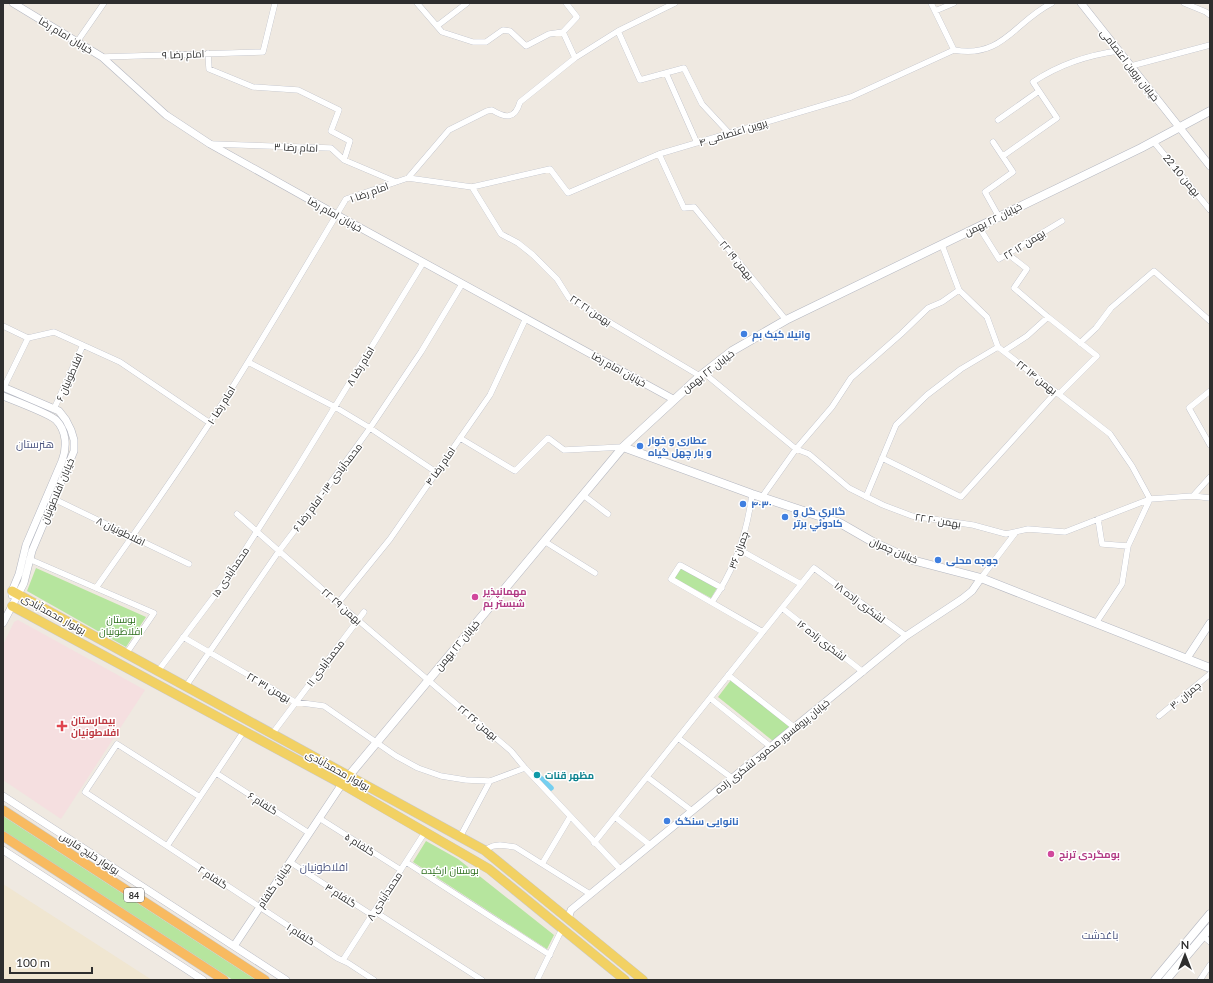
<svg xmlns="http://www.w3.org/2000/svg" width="1213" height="983" font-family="Lato,Cairo,sans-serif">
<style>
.education{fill:#f0e6d1}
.medical{fill:#f5dfe0}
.green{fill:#b6e59e}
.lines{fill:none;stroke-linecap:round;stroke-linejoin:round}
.canal{stroke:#75cff0;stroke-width:5.5}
.minor-casing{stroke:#b4b7c1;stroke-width:6}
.tertiary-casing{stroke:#b4b7c1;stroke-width:8}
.secondary-casing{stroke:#b4b7c1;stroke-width:9}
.primary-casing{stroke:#c9c9c9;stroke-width:10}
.trunk-casing{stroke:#c9c9c9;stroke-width:10}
.minor{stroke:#fff;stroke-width:5.5}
.tertiary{stroke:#fff;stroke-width:7}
.secondary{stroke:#fff;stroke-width:8}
.primary{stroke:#f2d163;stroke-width:9}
.trunk{stroke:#f8ba60;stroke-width:9}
.shop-dot{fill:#3f7fe0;stroke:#fff;stroke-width:1.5}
.hotel-dot{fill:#d1479c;stroke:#fff;stroke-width:1.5}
.health-dot{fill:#e0444e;stroke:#fff;stroke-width:1.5}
.culture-dot{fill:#0f9aa8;stroke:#fff;stroke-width:1.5}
.labels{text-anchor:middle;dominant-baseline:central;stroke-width:3;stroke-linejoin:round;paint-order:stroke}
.shield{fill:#fff;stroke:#6d6d6d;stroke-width:1}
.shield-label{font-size:9px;font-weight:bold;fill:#2e2e2e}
.street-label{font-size:10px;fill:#2e2e2e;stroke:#fff}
.shop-label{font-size:10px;font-weight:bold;fill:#366cbe;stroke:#fff;text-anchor:start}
.hotel-label{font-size:10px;font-weight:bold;fill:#b23c85;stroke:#fff;text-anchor:start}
.park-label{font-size:10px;fill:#2c6e1b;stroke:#fff}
.health-label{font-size:10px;font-weight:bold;fill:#be3a42;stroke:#fff;text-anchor:start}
.culture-label{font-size:10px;font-weight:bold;fill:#0d838f;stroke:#fff;text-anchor:start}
.neighbourhood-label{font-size:11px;fill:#4d5680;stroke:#fff}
</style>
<rect width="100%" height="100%" fill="#efe9e1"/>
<path class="education" d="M3 884 56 918 152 980H3Z"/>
<path class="medical" d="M18 620 145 690 61 819 3 780V645L14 622Z"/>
<path class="green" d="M36 568 146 617 126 647 27 591Z
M680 568 717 588 711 598 674 578Z
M731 680 790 727 773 741 718 697Z
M3 816 256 980H233L3 831Z
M426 841 458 859 554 935 547 949 413 862Z"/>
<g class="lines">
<path class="canal" d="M537 775 551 788"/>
<defs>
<path id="minor" d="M417 3 442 32 473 42H486L503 30 510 31 526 46 549 34 563 32
M931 3 954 50
M1184 3 1206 12 1210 15
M935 11 954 3
M437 26 467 3
M618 31 640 80 684 68 702 104 729 133
M77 42 104 3
M208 53 209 69 253 87 298 90 339 110 331 131 350 141 344 160
M102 57 263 52 275 3
M575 58 618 31 675 3
M1131 66 1210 45
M666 73 697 143
M998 120 1039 91
M1153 141 1210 210
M993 142 1013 172 985 192 999 217
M212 144 331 148 344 160 396 182
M659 154 684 208 694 207 786 320
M1003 156 1057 118 1033 82C1060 64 1087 55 1119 51
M408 178 449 130 487 111 492 110C505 118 515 120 520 102L575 58 563 32 577 17 566 3
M472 187 501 234 518 243 533 255 557 279 569 298 700 376
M979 227 999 259 1062 221
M942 245 959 290 987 317 998 347 1110 434 1132 466 1150 499 1128 546 1122 584 1096 623
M1008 254 1027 269 1014 288 1048 317 1097 356 1059 394
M3 326 28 338 54 332 120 362 210 423
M1080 343 1096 328 1111 308 1154 271 1210 321
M1004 351 1027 336 1048 317
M248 362 335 407 370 428 436 472
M704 373 796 449 809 454 849 488 883 505 912 516 973 525 1006 534 1028 529 1065 532 1150 499 1193 496 1210 498
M4 387 28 338
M1210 391 1189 408 1210 445
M54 409 83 345
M460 438 515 471 548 438 564 450 623 447
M882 458 961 497 1056 392
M583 495 608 514
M1193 496 1210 477
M762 497 796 449 832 407 851 378 901 334 928 308 942 302 959 290
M866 497 896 425 927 395 961 369 998 347
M54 499 189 564
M237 514 338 603 511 751 525 768 620 869
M1098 519 1102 544 1128 546
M544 541 595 573
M740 550 801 584
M29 559 154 613 126 654
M981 578 1016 532
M96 588C134 534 173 479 209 424 257 350 301 274 346 199L408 178 472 187 550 169 568 193 659 154 851 97 954 50C1003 59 1015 21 1052 3
M722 588 680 565 671 579 763 632
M712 602C735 569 747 534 752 494
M338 603 390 539 490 395 526 318
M782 608 863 672
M183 637 295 702 324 706 396 756 418 768 441 776 466 780 490 781 525 768
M158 671 222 586 296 470 423 263
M728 675 794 727
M186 686 279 551 323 493 370 428 421 352 462 284
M710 698 771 747
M1159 716 1210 674
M272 734 364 612
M678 738 732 778
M216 773 309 833
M647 777 692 811
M200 797 117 744 85 792 337 958 348 963 374 980
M615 817 650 845
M319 818 401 870
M460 837 490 781
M594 843 814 568 906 636
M167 846 244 731
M484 850 493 846 500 845 515 847 590 894
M290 862 372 915
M406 862 550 955
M542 864 570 817
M374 911 482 980
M1203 936 1210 942
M343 960 425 832
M537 980 562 929
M1200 980 1210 965"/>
<path id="tertiary" d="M13 3 102 57 166 115 210 144 337 215 673 399
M1081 3 1210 166
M3 387 59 411 66 420 71 430 74 440V451L32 551 24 583 3 623
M3 396C13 400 50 414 56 420 67 431 67 448 62 461L26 545 19 574 12 591V595
M1187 658 1210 623
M3 796 286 980
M3 850 203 980
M568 919 571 910 906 636 962 599 972 591 981 578
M234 946 342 784"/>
<path id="secondary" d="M623 447 752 494 840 523 873 542 912 560 981 578 1210 668
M342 784 623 447 700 376 732 351 786 320 1141 148 1210 111
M1155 980 1210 914
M1166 980 1210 928"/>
<path id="primary" d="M12 591 484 850 643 980
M12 606 342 784 489 869 625 980"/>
<path id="trunk" d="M3 810 265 980
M3 836 224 980"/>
</defs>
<use href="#minor" class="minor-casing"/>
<use href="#tertiary" class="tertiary-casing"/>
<use href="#secondary" class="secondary-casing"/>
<use href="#primary" class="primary-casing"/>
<use href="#trunk" class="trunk-casing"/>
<use href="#minor" class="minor"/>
<use href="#tertiary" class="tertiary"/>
<use href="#secondary" class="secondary"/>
<use href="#primary" class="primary"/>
<use href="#trunk" class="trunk"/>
</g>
<g class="shop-dot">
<circle cx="744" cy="334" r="4"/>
<circle cx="640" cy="446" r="4"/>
<circle cx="743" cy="504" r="4"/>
<circle cx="785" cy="517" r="4"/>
<circle cx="938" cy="560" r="4"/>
<circle cx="667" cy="821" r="4"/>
</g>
<g class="hotel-dot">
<circle cx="475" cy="597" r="4"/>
<circle cx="1051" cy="854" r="4"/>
</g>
<path class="health-dot" d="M60 720h4v4h4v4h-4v4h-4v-4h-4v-4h4z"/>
<circle class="culture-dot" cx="537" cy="775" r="4"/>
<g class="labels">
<rect class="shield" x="124" y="888" width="20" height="14" rx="3"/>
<g class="shield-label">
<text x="134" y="895">84</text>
</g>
<g class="street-label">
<text transform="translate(66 35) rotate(31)">خیابان امام رضا</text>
<text transform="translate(183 54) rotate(-2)">امام رضا ۹</text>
<text transform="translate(1130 65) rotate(52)">خیابان پروین اعتصامی</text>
<text transform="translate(733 132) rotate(-17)">پروین اعتصامی ۴</text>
<text transform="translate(296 147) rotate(2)">امام رضا ۳</text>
<text transform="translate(1182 175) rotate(50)">22 بهمن 10</text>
<text transform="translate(369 192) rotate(-20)">امام رضا ۱</text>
<text transform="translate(335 214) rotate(29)">خیابان امام رضا</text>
<text transform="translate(993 219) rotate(-26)">خیابان ۲۲ بهمن</text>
<text transform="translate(1024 244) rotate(-32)">۲۲ بهمن ۱۲</text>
<text transform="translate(737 260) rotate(51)">۲۲ بهمن ۱۹</text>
<text transform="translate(591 310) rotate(33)">۲۲ بهمن ۲۱</text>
<text transform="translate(360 366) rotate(-59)">امام رضا ۸</text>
<text transform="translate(619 369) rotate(29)">خیابان امام رضا</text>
<text transform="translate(708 371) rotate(-38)">خیابان ۲۲ بهمن</text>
<text transform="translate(69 377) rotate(-66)">افلاطونیان ۶</text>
<text transform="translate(1037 377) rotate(38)">۲۲ بهمن ۱۴</text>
<text transform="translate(221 405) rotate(-58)">امام رضا ۱۰</text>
<text transform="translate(440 466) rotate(-55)">امام رضا ۴</text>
<text transform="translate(327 487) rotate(-53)">محمدآبادی ۱۳- امام رضا ۶</text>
<text transform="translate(57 491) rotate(-67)">خیابان افلاطونیان</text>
<text transform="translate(938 520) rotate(9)">۲۲ بهمن ۲۰</text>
<text transform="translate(121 531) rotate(26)">افلاطونیان ۸</text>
<text transform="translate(738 550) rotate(-70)">چمران ۳۶</text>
<text transform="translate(894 550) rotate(23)">خیابان چمران</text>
<text transform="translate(230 572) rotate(-56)">محمدآبادی ۱۵</text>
<text transform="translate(860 602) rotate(37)">لشکری زاده ۱۸</text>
<text transform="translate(342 606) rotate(41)">۲۲ بهمن ۲۹</text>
<text transform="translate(54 614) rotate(29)">بولوار محمدآبادی</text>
<text transform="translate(822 640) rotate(38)">لشکری زاده ١۶</text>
<text transform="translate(457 645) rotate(-50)">خیابان ۲۲ بهمن</text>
<text transform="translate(325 663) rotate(-53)">محمدآبادی ۱۱</text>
<text transform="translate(269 687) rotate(30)">۲۲ بهمن ۳۱</text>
<text transform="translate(1185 695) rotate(-40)">چمران ۳۰</text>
<text transform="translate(478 722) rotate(40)">۲۲ بهمن ۲۶</text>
<text transform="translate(772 746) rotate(-39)">خیابان پروفسور محمود لشکری زاده</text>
<text transform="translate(338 770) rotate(29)">بولوار محمدآبادی</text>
<text transform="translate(263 803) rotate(33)">گلفام ۶</text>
<text transform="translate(360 844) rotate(32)">گلفام ۵</text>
<text transform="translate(90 853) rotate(33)">بولوار خلیج فارس</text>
<text transform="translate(213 877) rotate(33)">گلفام ۲</text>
<text transform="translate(274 885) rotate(-56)">خیابان گلفام</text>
<text transform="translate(341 895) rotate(33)">گلفام ۳</text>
<text transform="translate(384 896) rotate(-57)">محمدآبادی ۸</text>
<text transform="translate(301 934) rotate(33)">گلفام ۱</text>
</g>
<g class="shop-label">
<text x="752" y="334">وانیلا کیک بم</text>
<text x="648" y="440">عطاری و خوار<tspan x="648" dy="12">و بار چهل گیاه</tspan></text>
<text x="751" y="504">۴۰۳۰</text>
<text x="793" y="511">گالري گل و<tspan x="793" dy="12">كادوئي برتر</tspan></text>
<text x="946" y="560">جوجه محلی</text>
<text x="675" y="821">نانوایی سنگک</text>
</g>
<g class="hotel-label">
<text x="483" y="591">مهمانپذیر<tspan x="483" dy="12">شبستر بم</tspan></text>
<text x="1059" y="854">بومگردی ترنج</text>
</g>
<g class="park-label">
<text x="121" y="619">بوستان<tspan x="121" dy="12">افلاطونیان</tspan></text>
<text x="450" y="870">بوستان ارکیده</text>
</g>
<g class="health-label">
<text x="71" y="720">بیمارستان<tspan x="71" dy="12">افلاطونیان</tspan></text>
</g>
<g class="culture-label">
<text x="545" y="775">مظهر قنات</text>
</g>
<g class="neighbourhood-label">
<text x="35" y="443">هنرستان</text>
<text x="324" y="866">افلاطونیان</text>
<text x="1100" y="934">باغدشت</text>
</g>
</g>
<rect width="1213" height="983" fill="none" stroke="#2e2e2e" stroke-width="8"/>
<g transform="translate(1185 955)" stroke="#ffffff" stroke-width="3" paint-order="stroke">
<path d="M0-3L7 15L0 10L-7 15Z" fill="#2e2e2e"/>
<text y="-6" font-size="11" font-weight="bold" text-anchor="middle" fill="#2e2e2e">N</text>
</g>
<path d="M10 967v6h82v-6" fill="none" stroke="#2e2e2e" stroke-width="2"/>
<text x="16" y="967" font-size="12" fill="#2e2e2e" stroke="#ffffff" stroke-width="3" paint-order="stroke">100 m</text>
</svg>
